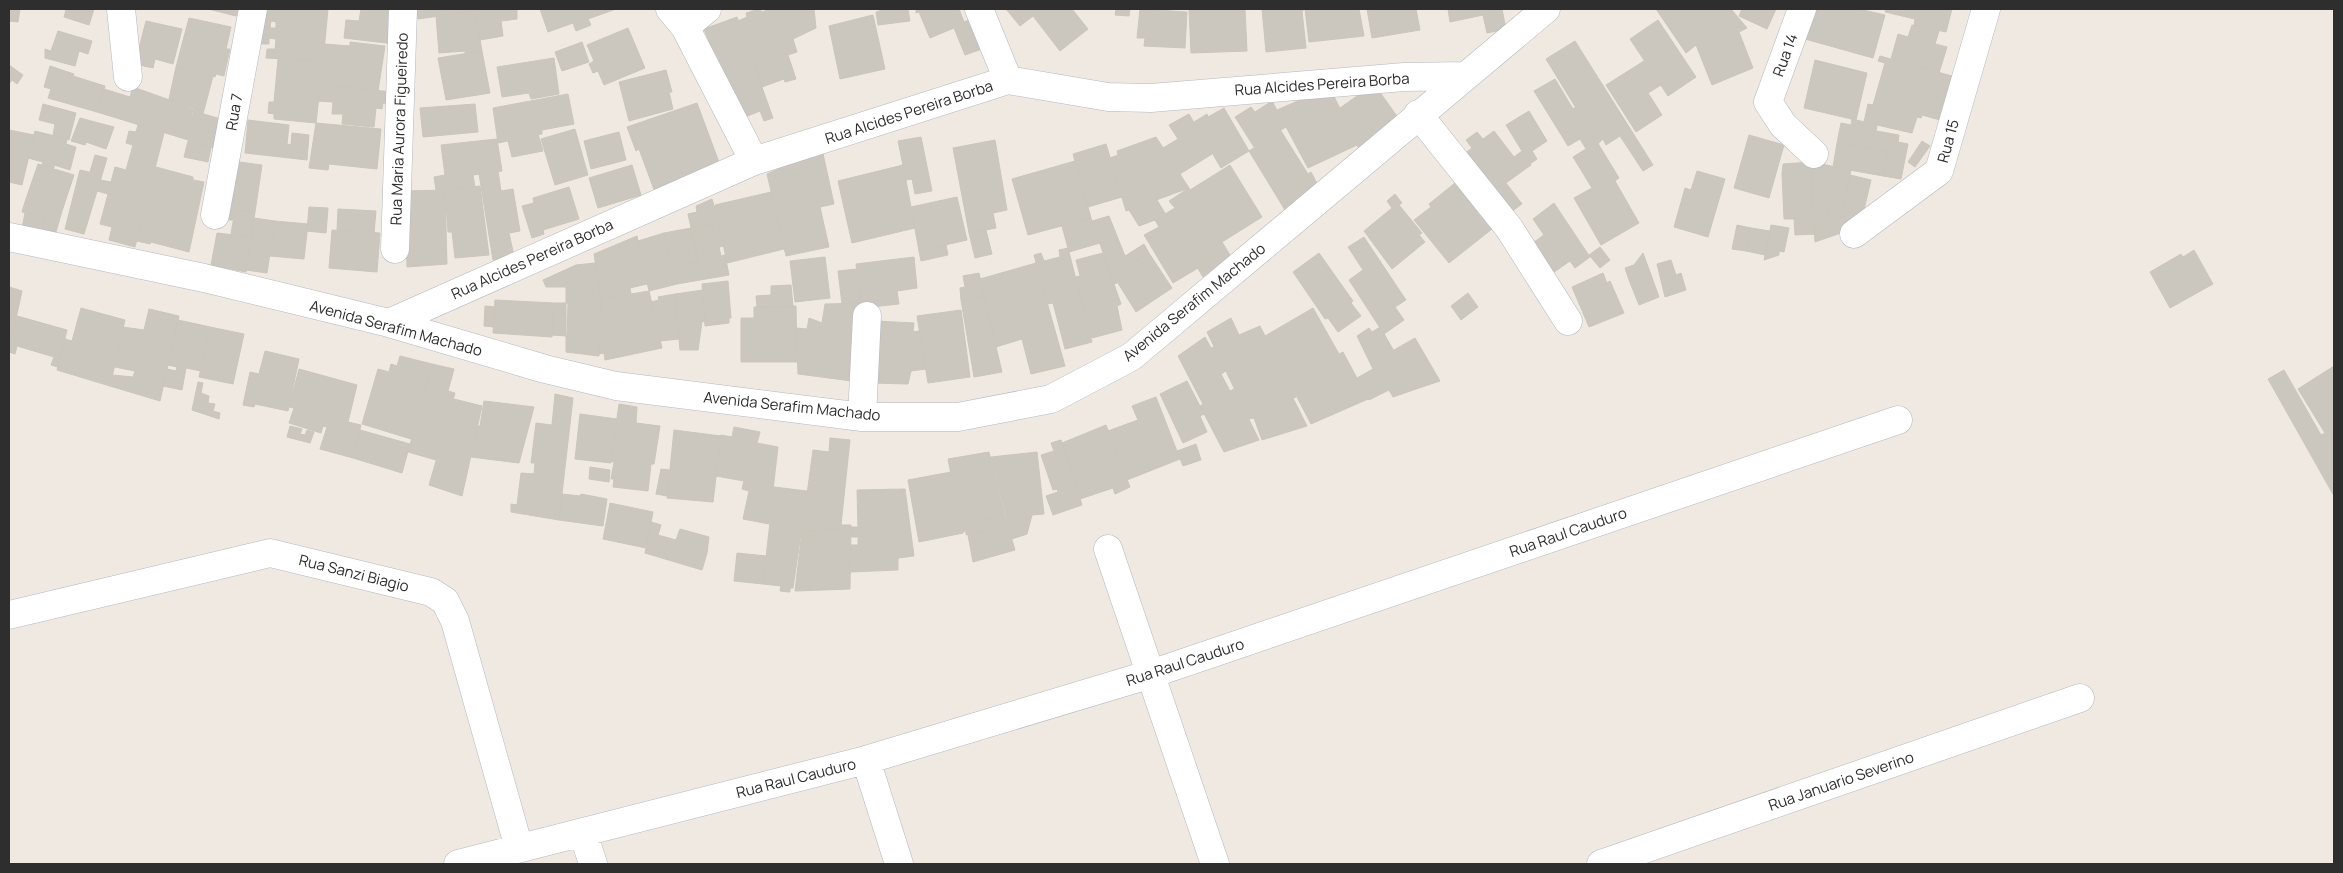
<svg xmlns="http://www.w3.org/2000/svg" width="2343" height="873" font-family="Manrope,sans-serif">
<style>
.building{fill:#cbc7bf;stroke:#cbc5ba;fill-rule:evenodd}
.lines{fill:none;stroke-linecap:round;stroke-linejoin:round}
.minor-casing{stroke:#b4b7c1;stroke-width:29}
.minor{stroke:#fff;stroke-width:28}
.labels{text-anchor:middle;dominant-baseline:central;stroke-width:4;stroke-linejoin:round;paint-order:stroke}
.street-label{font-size:15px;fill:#2e2e2e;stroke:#fff}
</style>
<rect width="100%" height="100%" fill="#efe9e1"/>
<path class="building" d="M9 9H20L18 22 9 21Z
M62 9H94L89 25 64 17 66 10Z
M208 9H238L236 16Z
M265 9H328L323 61 266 58 267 49H275L276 39 269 38V44H257ZM271 21 276 22V28H270Z
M361 9 396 10 394 44 344 38 346 20 359 21Z
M417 9H474L475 11 418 19Z
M474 9H517V19L501 21 503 36 480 40Z
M540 9H616L588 19 591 25 576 31 573 23 548 32Z
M759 9 762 12 770 9H814L816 28 793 39 797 52 788 55 796 79 785 82 784 79 762 87 738 21 747 17 746 13Z
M879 9H908L910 21 878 25 876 12 880 11Z
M916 9H959L964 22 971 19 982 49 965 55 954 28 930 38 919 12 916 13Z
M1006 9H1072L1088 29 1060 51 1033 16 1020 26Z
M1116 9H1130L1129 16 1115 15Z
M1140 9 1187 12 1185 48 1144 46 1145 38H1137Z
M1189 9H1245L1247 51 1191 53Z
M1262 9H1305L1302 11 1306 48 1266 52Z
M1305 9H1359L1364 36 1309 42Z
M1367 9H1416L1420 30 1372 38Z
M1448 9H1502L1506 29 1487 33 1483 15 1450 22Z
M1656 9H1731L1747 28 1739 32 1753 68 1712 85 1696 45 1686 53Z
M1742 9H1776L1767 29 1739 16Z
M1815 9H1859L1885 15 1873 58 1805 39Z
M1886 9H1952L1946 32 1914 25 1915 19 1885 12Z
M475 11 482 51 465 54V51L439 53 436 16Z
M873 15 885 69 840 79 829 26Z
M737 17 773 118 764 121 760 111 740 119 704 29Z
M189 18 231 27 226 49H230L224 76 216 74 215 77 176 67Z
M1658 20 1696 77 1668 96 1630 39Z
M146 21 182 29 173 64 155 59 153 68 135 64Z
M1912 25 1939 31 1935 44 1947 47 1939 73 1891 59 1898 34 1908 37Z
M628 28 645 68 604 85 598 71 593 73 589 64 594 61 587 45Z
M58 31 92 41 88 54 79 51 75 66 45 58V49L51 51Z
M1575 41 1653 165 1643 171 1620 136 1606 145 1603 139 1598 144 1546 59Z
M350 42 385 46 378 91 320 84 324 44 350 46Z
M582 42 589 62 562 71 555 52Z
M482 51 490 93 446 100 438 58Z
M1880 56 1952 76 1940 120 1922 115 1921 118 1917 117 1912 133 1864 122 1868 104 1873 105 1885 63 1878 61Z
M554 58 559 94 531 99 529 93 502 97 497 67Z
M278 59 323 61 316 123 274 119V114L268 113 269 102H274Z
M1815 60 1867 73 1856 120 1804 108Z
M1644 61 1661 85 1648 93 1662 115 1636 132 1606 85Z
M9 65 23 75 17 84 12 80 9 84Z
M50 66 74 74 73 76 105 86 97 112 48 98 51 89 44 87Z
M176 67 213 76 203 114 169 99Z
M666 70 672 92H669L673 109 629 121 619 82Z
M1555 79 1573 109 1576 107 1619 178 1615 181 1639 223 1601 245 1574 198 1592 188 1573 157 1586 149 1580 139 1568 146 1534 91Z
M320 84 392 92 391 104 383 103 382 109 376 108 374 127 342 124 343 114H332L333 102 318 101Z
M1374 84 1399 119 1360 151 1340 108Z
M133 87 195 109 185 139 97 112 104 89 130 97Z
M1332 92 1357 145 1308 168 1277 110 1307 97Z
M568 94 574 124 542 130V134L498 143 493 108Z
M1272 101 1286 127 1254 147 1235 117 1251 107 1255 112Z
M697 103 720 165 656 195 639 149 636 151 627 127Z
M43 104 76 113 69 140 53 135 55 124 39 120Z
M475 104 478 132 423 137 420 108Z
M1224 108 1249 151 1221 168 1194 122 1207 114 1208 117Z
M193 111 221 119 213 148 185 139Z
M1529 111 1547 141 1532 151 1537 159 1530 164 1506 125Z
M1189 114 1212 154 1180 174 1163 148 1178 139 1169 125Z
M80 118 114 127 106 149 86 142 85 145 71 141Z
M1852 119 1877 125 1876 131 1899 135 1898 142 1908 144 1901 179 1883 176 1888 152 1837 143 1841 123 1851 125Z
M248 120 289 125 287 144 291 145 292 133 309 135 307 160 245 153Z
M316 123 381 129 377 169 329 164 328 170 309 168Z
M138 125 164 133 135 247 109 240 112 227 100 224 108 194 97 191 100 180 111 182 115 167 126 170 133 145 126 143 129 131 136 132Z
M575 129 588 175 555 185 541 139Z
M9 130 34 135 22 185 9 182Z
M35 131 67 139 66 144 76 147 70 170 54 165V168L42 165 43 162 28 158Z
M1281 131 1308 174 1311 172 1318 185 1285 210 1249 151Z
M1494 131 1514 157 1522 151 1531 165 1506 183 1522 204 1508 214 1460 157 1472 148 1466 140 1477 132 1483 139Z
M619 132 626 160 591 169 584 141Z
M538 134 543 151 512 157 508 141Z
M1749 135 1784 145 1769 198 1734 188Z
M921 137 932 191 915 194 912 179 906 180 898 141Z
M1156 137 1189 188 1126 211 1110 158 1118 155 1117 151Z
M497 139 502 171 473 175 475 187 436 190 434 177 445 175 441 145Z
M995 140 1007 210 993 213 996 228 969 233 953 148Z
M188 141 211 147 208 162 184 157Z
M1922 141 1930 146 1915 167 1908 162Z
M1837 143 1888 152 1883 176 1833 167Z
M1106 144 1122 197 1088 207 1073 154Z
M822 149 834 204 820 207 829 247 786 256 767 174Z
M95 155 107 158 102 175 90 172Z
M232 161 262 165 255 212 235 210 233 220H229L236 177Z
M1075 161 1091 218 1028 235 1012 179Z
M1811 162 1815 234 1795 235 1794 219H1784L1782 174 1783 164Z
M1811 162 1851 170 1844 206 1830 204 1826 225 1814 223Z
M38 164 74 175 62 211 56 209 55 211 25 202Z
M632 165 641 195 598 208 589 178Z
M903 165 915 228 852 243 838 181Z
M1230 165 1262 217 1222 242 1190 190Z
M156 167 193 177V180L204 182 189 252 151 242 150 244 137 241Z
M80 170 102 175 84 234 65 229Z
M498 171 501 191 513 189 520 231 509 233 514 256 493 260 479 174Z
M1697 171 1725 179 1708 237 1674 227 1685 188 1691 190Z
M1850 175 1871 180 1862 218 1838 234 1815 242 1814 223 1826 225 1830 204 1844 206Z
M1455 183 1492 229 1449 263 1414 220 1431 207 1429 204Z
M480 186 489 255 455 258 452 232H448L445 190Z
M569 187 579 219 543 230 544 234 532 238 522 206 534 203 533 198Z
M1189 188 1230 255 1203 277 1165 214 1175 208 1169 201Z
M445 190 447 264 407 267 405 191Z
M771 192 784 249 727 263 715 205Z
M1395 194 1402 203 1399 205 1422 233 1419 235 1425 242 1392 269 1364 231 1392 208 1387 201Z
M957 197 967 240 919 251 911 207Z
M712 199 719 223 691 228 688 214 697 212 696 206Z
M1157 200 1198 268 1173 283 1144 235 1159 227 1155 220 1139 226 1129 210Z
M25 202 55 211 56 209 62 211 56 232 42 229 45 218 22 212Z
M1554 203 1590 257 1575 268 1570 261 1547 277 1527 247 1544 235 1533 219Z
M309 207 328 208 326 233 307 231Z
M338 209 376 211 374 233 337 230Z
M235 210 255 212 251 237 231 234Z
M25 213 45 218 41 233 22 228Z
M1109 216 1125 256 1144 244 1149 253 1113 275 1117 283 1114 284 1092 221Z
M254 218 275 221 267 273 246 270Z
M1091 218 1100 243 1069 252 1062 226Z
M275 221 308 224 304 259 270 256Z
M719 223 724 246 719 247 721 256 725 255 729 275 677 284 672 267 698 261 691 228Z
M1737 225 1751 228 1746 251 1732 249Z
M1771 225 1789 228 1784 252 1779 251V255L1764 260Z
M691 228 698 261 672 267 664 233Z
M1751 228 1770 231 1765 255 1746 251Z
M332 230 380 233 377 272 329 268Z
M986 230 992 254 975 258 969 233Z
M217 233 251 237 246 272 211 265Z
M664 233 677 284 649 291 638 241Z
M637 236 647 284 630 288 631 294 601 299 594 254Z
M1364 237 1406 300 1395 307 1404 320 1384 334 1349 280 1363 270 1348 247Z
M946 245 948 255 921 261 919 251Z
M1600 247 1610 260 1600 268 1589 255Z
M1068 248 1092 342 1065 349 1053 303 1047 304 1034 255 1041 253 1044 261 1060 257 1059 250Z
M2194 250 2213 284 2170 308 2150 272 2181 254 2183 257Z
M1103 253 1121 304 1117 306 1122 330 1092 338 1075 277 1080 276 1076 260Z
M1149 253 1172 288 1136 312 1113 275Z
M1319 253 1353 301 1351 303 1361 316 1338 332 1328 318 1325 319 1293 272Z
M1643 253 1650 272 1629 280 1625 268 1634 265Z
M825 257 830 298 795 302 790 261Z
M914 257 917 288 897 291 899 304 861 308 856 264Z
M1671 260 1676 275 1681 273 1686 290 1665 297 1657 264Z
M595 263 601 299 599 356 566 352V287H546L543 280 576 265Z
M1036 263 1065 366 1031 374 1022 339 996 347 980 279Z
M857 269 861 303 842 304 838 271Z
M1650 272 1659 297 1639 305 1629 280Z
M979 273 984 296 961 300 960 288 965 287 963 276Z
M1603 273 1607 283 1610 281 1624 313 1589 327 1572 287Z
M728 281 731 318H729V323L705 326 702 284Z
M791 285 793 306 757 307 756 296 771 295V286Z
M9 287 22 291 9 351Z
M703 290 705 321 702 322 698 350H680L675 294Z
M649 291 662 348 605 360 604 353 599 354 601 299Z
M1468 293 1478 307 1461 320 1451 306Z
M675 294 679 339 660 341 651 302 659 300 658 297Z
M984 296 1002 372 974 377 961 300Z
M495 300 554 303 552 337 493 333Z
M554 303H568L567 336 552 335Z
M861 303 862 316 852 381 798 374 796 328 807 329 809 318 822 323 825 304Z
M485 306 495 307 494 327 484 326Z
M793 306H796L797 362H741V318H754V307Z
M81 308 125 320 110 386 57 370 65 339 72 341Z
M1313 308 1339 354 1343 352 1368 399 1311 424 1265 336Z
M149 309 179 316 160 401 110 386 112 375 133 377 135 371 115 367 123 327 144 330Z
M961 310 970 377 928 383 917 316Z
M17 316 67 330 58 367 51 365 54 357 17 346 15 354 9 352Z
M1231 318 1239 335 1260 326 1296 397 1293 398 1307 426 1262 440 1254 418 1249 419 1207 332Z
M178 320 210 327 201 371 186 368 182 390 163 386 167 369 176 371 177 367 168 365Z
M875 321 914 323 913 332 919 331 926 369 911 371 908 384 872 383Z
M210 327 244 334 233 384 199 377Z
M1380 327 1416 389 1393 397 1389 390 1369 400 1357 378 1373 369 1357 336 1369 328 1372 332Z
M1205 337 1211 348 1214 347 1226 371 1221 374 1230 391 1234 389 1259 440 1224 452 1200 406 1203 404 1178 356Z
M1415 338 1440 381 1416 389 1394 350Z
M265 351 299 359 288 411 255 404 254 407 243 405 250 372 259 374Z
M400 356 432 364 411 439 362 424 378 369 389 372 391 364 397 366Z
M432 364 454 369 448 391 455 393 436 460 408 452Z
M2334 366 2333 457 2334 496 2268 379 2284 370 2321 435 2325 433 2298 389Z
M299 369 357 385 348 422 361 425 353 458 320 449 327 427 323 426 321 433 289 423 294 408 289 407Z
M1187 381 1204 414 1200 416 1207 432 1183 443 1160 394Z
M198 382 203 383 201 393 209 396 208 403 215 404 213 411 220 413 219 419 192 410Z
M555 394 573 398 559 520 511 512V504L517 505 521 473 534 474 535 463H531L536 423 552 425Z
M1156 397 1180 459 1127 480 1108 431 1138 420 1132 406Z
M454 399 482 406 462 496 429 485Z
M484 401 534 407 519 463 471 457 478 426H480Z
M619 404 637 407 636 423 660 426 654 464H651L648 491 613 487 614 479H611L614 462 611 461Z
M580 414 617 419 611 463 575 459Z
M1106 425 1130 487 1115 494 1113 488 1080 499 1062 443Z
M290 426 302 429 300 434 305 435 307 430 314 432 310 443 287 437Z
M734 427 760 432 757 443 778 447 769 524 743 519 749 491 742 489 744 481 716 476 721 435 732 437Z
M360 430 410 444 402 473 353 458Z
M674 430 721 436 713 502 667 498Z
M830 438 850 440 841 525H839V530L802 531 813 450 829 452Z
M1061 440 1082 505 1053 515 1046 496 1058 492 1057 489 1053 490 1041 455 1054 451 1051 443Z
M1196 444 1201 460 1183 466 1177 451Z
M989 452 1005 516 983 520 985 531 966 535V531L962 532 948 459Z
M1037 452 1044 514 1032 515 1027 534 1012 539 991 457Z
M590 467 610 470 609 482 589 479Z
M661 469 669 470 670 473 667 496 656 494Z
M951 472 963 533 919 542 908 480Z
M774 487 807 491 793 588H790V592L780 591 781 586 763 584Z
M905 489 914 556 898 558V570L850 572 851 545H858V537H851V527H858L857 490Z
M562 494 580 496 581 494 607 499 603 526 559 520Z
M610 503 653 512 646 548 603 539Z
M1005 516 1015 550 973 562 968 535 985 531 983 520Z
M651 522 661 525 658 535 676 540 680 529 709 537 707 553 702 570 645 553Z
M839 525H851L850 589 795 591 802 531 839 530Z
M737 553 766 556 763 584 734 581Z"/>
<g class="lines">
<defs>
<path id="minor" d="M121 9 128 77
M670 9 685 27 754 161
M979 9 1008 80
M1802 9 1768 102 1783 125 1814 154
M685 27 707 9
M1418 114 1509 228 1568 321
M215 215 253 9
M1854 234 1939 171 1986 9
M9 237 204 278 389 323 545 369 616 386 862 417H958L1051 399 1131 357 1546 9
M395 249 403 9
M389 323 754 161 1008 80 1108 97 1151 98 1404 77 1464 76
M862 417 867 316
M1108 549 1215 864
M9 615 270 553 431 592 445 601 455 621 519 848
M866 760 899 864
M583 832 593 864
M458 864 866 760 1151 674 1898 420
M1601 864 2080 698"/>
</defs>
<use href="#minor" class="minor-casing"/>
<use href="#minor" class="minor"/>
</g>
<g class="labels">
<g class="street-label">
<text transform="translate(1785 55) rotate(-70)">Rua 14</text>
<text transform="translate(1322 84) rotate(-4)">Rua Alcides Pereira Borba</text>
<text transform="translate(234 112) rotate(-80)">Rua 7</text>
<text transform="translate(909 112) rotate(-18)">Rua Alcides Pereira Borba</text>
<text transform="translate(399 129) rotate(-88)">Rua Maria Aurora Figueiredo</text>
<text transform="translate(1948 141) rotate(-75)">Rua 15</text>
<text transform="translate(532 259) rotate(-24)">Rua Alcides Pereira Borba</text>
<text transform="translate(1194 302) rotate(-39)">Avenida Serafim Machado</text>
<text transform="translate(396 328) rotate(15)">Avenida Serafim Machado</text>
<text transform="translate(792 406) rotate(6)">Avenida Serafim Machado</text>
<text transform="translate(1568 532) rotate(-19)">Rua Raul Cauduro</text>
<text transform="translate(354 573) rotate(14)">Rua Sanzi Biagio</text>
<text transform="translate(1185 662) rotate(-18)">Rua Raul Cauduro</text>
<text transform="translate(796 778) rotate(-14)">Rua Raul Cauduro</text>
<text transform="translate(1841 781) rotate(-19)">Rua Januario Severino</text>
</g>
</g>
<rect width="2343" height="873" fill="none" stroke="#2e2e2e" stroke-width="20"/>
</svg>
